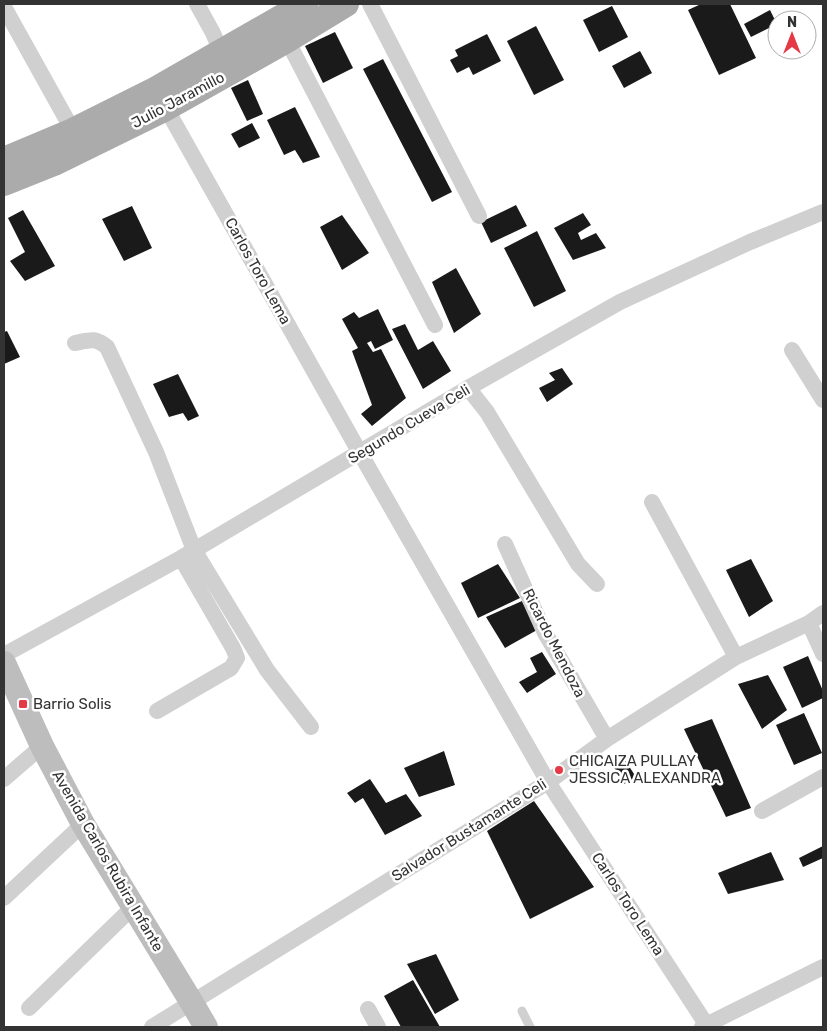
<svg xmlns="http://www.w3.org/2000/svg" width="827" height="1031" font-family="Rubik,sans-serif">
<style>
.building{fill:#1a1a1a}
.lines{fill:none;stroke-linecap:round;stroke-linejoin:round}
.lane{stroke:#d0d0d0;stroke-width:9}
.street{stroke:#d0d0d0;stroke-width:16}
.secondary{stroke:#bdbdbd;stroke-width:24}
.primary{stroke:#ababab;stroke-width:26}
.poi-dot{fill:#e63946;stroke:#fff;stroke-width:2}
.labels{text-anchor:middle;dominant-baseline:central;stroke-width:5;stroke-linejoin:round;paint-order:stroke}
.street-label{font-size:15px;fill:#333;stroke:#fff}
.poi-label{font-size:15px;fill:#333;stroke:#fff;text-anchor:start}
</style>
<rect width="100%" height="100%" fill="#fff"/>
<path class="building" d="M701 4H730L756 58 719 75 688 10Z
M612 6 628 37 599 52 583 20Z
M770 10 777 24 751 37 744 24Z
M536 26 564 80 534 95 507 41Z
M335 32 353 68 323 83 305 46Z
M487 34 501 61 473 75 469 67 457 73 450 60 458 56 455 50Z
M640 51 652 73 624 88 612 66Z
M383 59 452 192 432 202 363 69Z
M248 80 263 114 247 121 231 88Z
M295 107 320 157 303 163 295 150 284 155 267 120Z
M252 123 260 138 239 148 231 134Z
M516 205 527 226 491 243 481 222Z
M132 206 152 248 124 261 102 219Z
M23 210 55 266 25 281 10 261 25 252 8 218Z
M583 213 591 225 578 233 581 240 596 233 606 248 573 260 554 228Z
M342 215 369 253 342 270 320 227Z
M537 231 566 291 534 307 504 248Z
M456 268 481 314 454 333 432 282Z
M378 309 393 340 375 349 371 341 367 343 373 352 381 349 406 398 372 426 361 414 372 405 352 351 358 348 342 319 354 312 359 318Z
M405 324 418 350 433 341 451 371 423 389 392 329Z
M7 331 20 357 4 364V332Z
M562 368 573 384 547 402 539 388 555 380 549 373Z
M178 374 199 416 188 421 183 413 169 417 153 384Z
M751 559 773 601 749 617 726 570Z
M498 564 520 598 478 618 461 583Z
M522 601 537 630 505 648 486 617Z
M542 652 556 674 527 693 519 682 537 672 530 658Z
M808 656 823 691V698L802 708 783 667Z
M768 675 787 710 762 729 738 684Z
M804 713 822 753 794 765 776 725Z
M712 719 751 808 726 817 684 729Z
M444 751 455 785 419 797 404 768Z
M623 757 636 777 624 784 612 764Z
M370 779 386 803 406 794 422 816 385 835 363 798 355 803 347 793Z
M534 801 594 887 530 919 487 831Z
M823 846V858L803 867 799 858Z
M771 852 784 880 728 894 718 873Z
M436 954 459 1000 435 1014 407 964Z
M413 980 440 1027H401L384 996Z"/>
<g class="lines">
<path class="lane" d="M522 1011 530 1027"/>
<path class="street" d="M197 4 213 33 221 52
M370 4 479 216
M4 7 73 131
M287 40 435 325
M162 102 166 108 360 453 548 782 708 1027
M75 343C90 340 95 337 107 347L156 452 194 550 267 670 311 727
M792 350 823 400
M468 388 487 412 578 564 597 584
M652 502 736 657
M505 544 545 633 607 739
M809 623 823 654
M4 655 181 558 468 388 620 302 750 242 823 212
M157 711 231 668 237 658 233 648 181 558
M4 779 42 746
M762 811 823 777
M4 898 83 824
M29 1008 133 907
M368 1009 378 1027
M152 1027 548 782 607 739 736 657 809 623 823 613
M702 1027 823 967"/>
<path class="secondary" d="M4 663 42 746 83 824 192 1003 206 1027"/>
<path class="primary" d="M4 160 73 131 153 91 305 4
M4 183 54 163 166 108 287 40 346 4"/>
</g>
<g class="poi-dot">
<rect x="18" y="699" width="10" height="10" rx="2.5"/>
<circle cx="559" cy="770" r="5"/>
</g>
<g class="labels">
<g class="street-label">
<text transform="translate(178 100) rotate(-28)">Julio Jaramillo</text>
<text transform="translate(258 271) rotate(61)">Carlos Toro Lema</text>
<text transform="translate(409 424) rotate(-31)">Segundo Cueva Celi</text>
<text transform="translate(554 643) rotate(63)">Ricardo Mendoza</text>
<text transform="translate(469 830) rotate(-32)">Salvador Bustamante Celi</text>
<text transform="translate(108 861) rotate(60)">Avenida Carlos Rubira Infante</text>
<text transform="translate(628 904) rotate(57)">Carlos Toro Lema</text>
</g>
<g class="poi-label">
<text x="33" y="704">Barrio Solis</text>
<text x="569" y="761">CHICAIZA PULLAY<tspan x="569" dy="17">JESSICA ALEXANDRA</tspan></text>
</g>
</g>
<rect width="827" height="1031" fill="none" stroke="#333333" stroke-width="10"/>
<g transform="translate(792 35)"><circle r="24" fill="#ffffff" stroke="#adadad"/>
<path d="M0-4L9 19L0 12L-9 19Z" fill="#e63946"/>
<text y="-8" font-size="14" font-weight="bold" text-anchor="middle" fill="#333333">N</text>
</g>
</svg>
